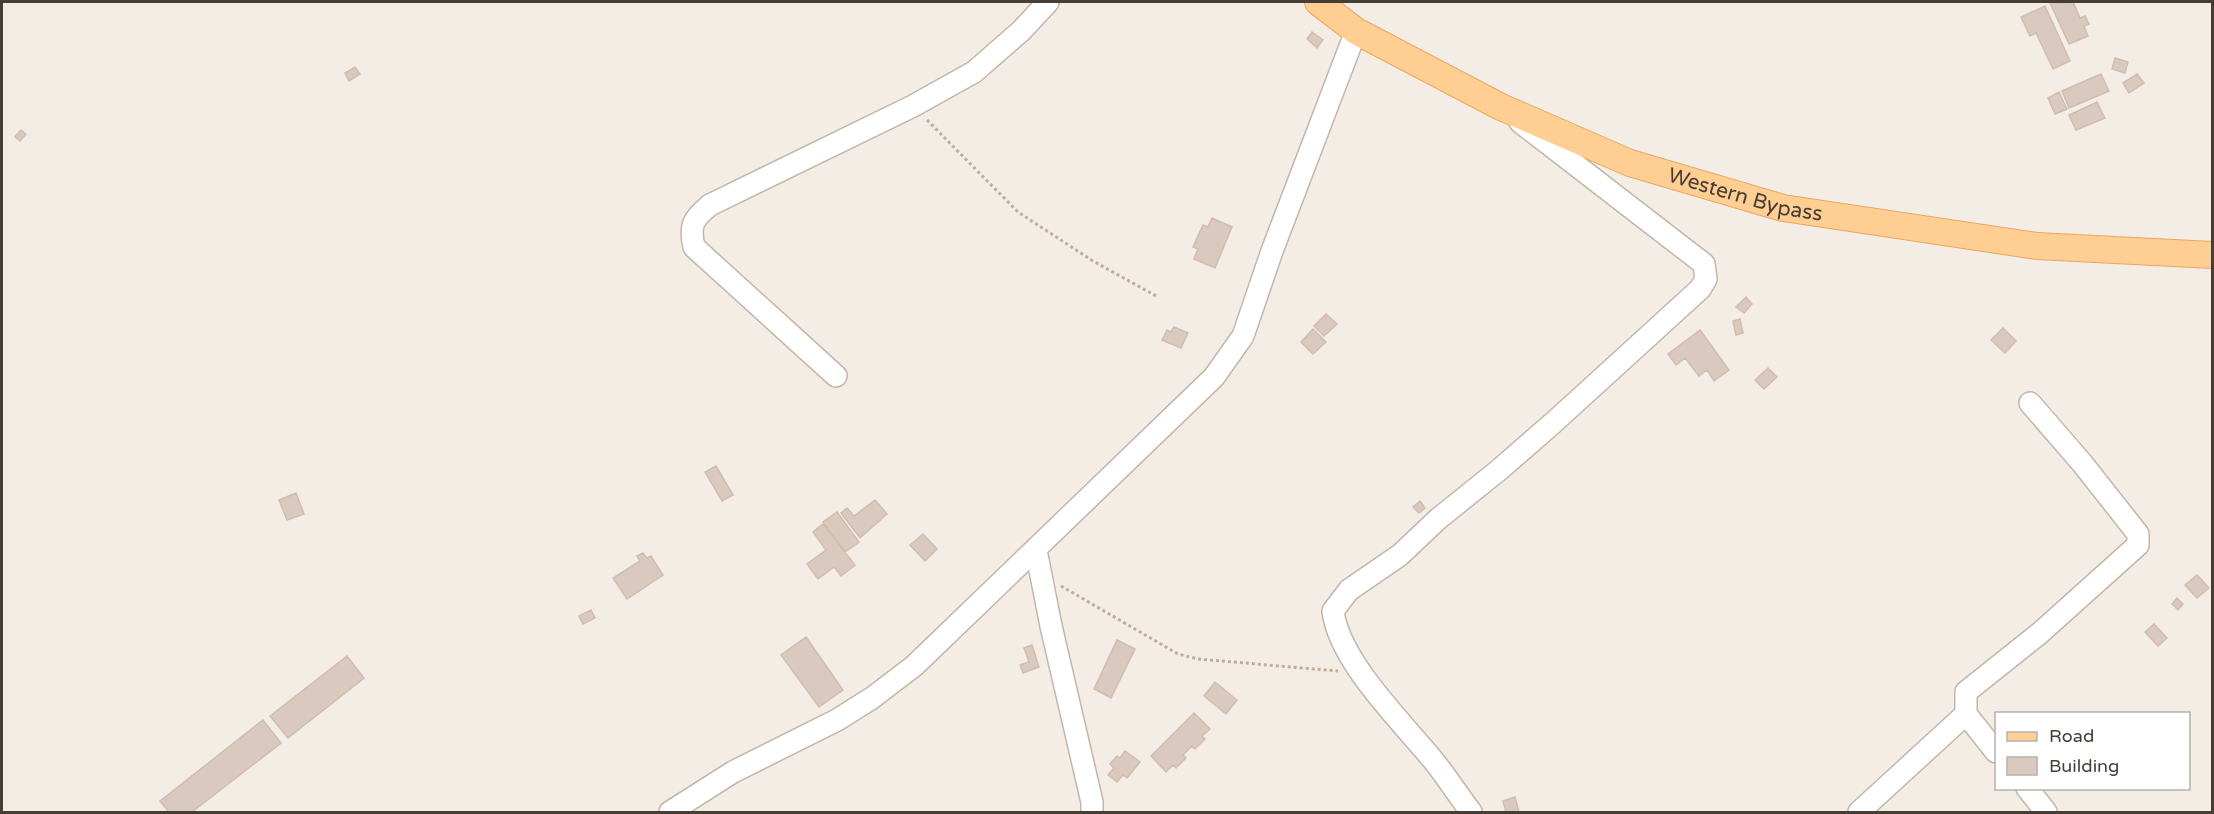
<svg xmlns="http://www.w3.org/2000/svg" width="2214" height="814" font-family="'Varela Round',sans-serif">
<style>
.building{fill:#d9c9be;stroke:#d1bdae;stroke-width:1.5}
.lines{fill:none;stroke-linecap:round;stroke-linejoin:round}
.minor-casing{stroke:#c2b6ab;stroke-width:24}
.major-casing{stroke:#e8a85f;stroke-width:28}
.path{stroke:#c2ac99;stroke-width:3;stroke-dasharray:3 3;stroke-linecap:butt}
.minor{stroke:#fff;stroke-width:21}
.major{stroke:#ffce93;stroke-width:26}
.labels{text-anchor:middle;dominant-baseline:central;stroke-width:4.5;stroke-linejoin:round;paint-order:stroke}
.street-label{font-size:21px;fill:#463d35;stroke:#fff}
</style>
<rect width="100%" height="100%" fill="#f4ede6"/>
<path class="building" d="M2054 2 2061 3 2073 2 2080 18 2085 16 2089 24 2084 26 2088 36 2069 44 2050 3Z
M2045 6 2070 61 2053 69 2036 33 2030 36 2021 17Z
M1312 32 1323 40 1317 48 1307 39Z
M2115 58 2128 62 2125 73 2112 69Z
M355 67 360 74 349 81 345 73Z
M2101 74 2109 91 2069 108 2062 91Z
M2137 74 2144 83 2129 93 2123 83Z
M2059 92 2067 109 2055 114 2048 98Z
M2097 102 2105 118 2076 130 2069 115Z
M21 130 26 134 20 141 15 137Z
M1212 218 1232 227 1215 268 1194 259 1198 249 1193 247 1203 225 1208 227Z
M1746 297 1752 304 1744 313 1736 307Z
M1326 314 1337 324 1324 336 1314 326Z
M1740 319 1743 333 1736 335 1733 321Z
M1174 327 1188 333 1181 348 1162 340 1167 330 1171 332Z
M2003 328 2016 341 2005 353 1991 340Z
M1313 329 1326 342 1313 354 1301 342Z
M1700 330 1729 370 1714 381 1707 370 1699 376 1685 358 1676 365 1668 354Z
M1768 368 1777 377 1764 389 1755 380Z
M716 466 733 495 722 501 705 472Z
M296 493 304 514 287 520 279 500Z
M875 500 887 514 860 538 841 513 847 508 854 516Z
M1420 501 1425 508 1419 513 1413 507Z
M837 512 859 542 845 552 823 522Z
M823 524 855 565 841 576 834 567 818 579 807 564 826 550 813 532Z
M923 534 937 549 925 561 910 545Z
M643 553 647 558 651 556 663 575 627 599 613 578 640 561 637 556Z
M2197 575 2209 588 2197 598 2185 585Z
M2177 598 2183 604 2178 610 2172 604Z
M591 610 595 618 583 624 579 616Z
M2154 624 2167 638 2158 646 2145 632Z
M806 637 843 690 819 707 781 655Z
M1117 640 1135 649 1111 698 1094 689Z
M1032 645 1039 667 1023 673 1020 665 1029 662 1024 648Z
M347 656 364 678 288 738 270 716Z
M1215 682 1237 700 1226 714 1204 696Z
M1194 713 1210 729 1202 736 1205 739 1195 749 1192 746 1183 755 1186 758 1176 768 1173 765 1166 772 1151 756Z
M263 720 281 743 192 812H169L160 801Z
M1125 751 1140 762 1127 778 1123 775 1117 782 1108 775 1114 768 1110 764 1117 756 1120 758Z
M1515 797 1519 812H1506L1503 801Z"/>
<g class="lines">
<defs>
<path id="minor" d="M836 376 694 247C689 225 693 219 710 205L913 106 974 72 1021 31 1048 2
M1036 550 1051 626 1092 802V812
M1996 752 1966 714V692L2040 633 2138 545V534L2082 463 2030 403
M2027 788 2046 812
M670 812 733 772 837 720 872 698 914 666 1214 377 1243 336 1272 251 1356 31
M1471 812C1458 795 1446 776 1433 760 1401 721 1339 661 1333 611L1349 590 1400 555 1438 519 1499 470 1553 423 1700 289 1706 279 1704 264 1520 122
M1859 812 1966 714"/>
<g id="major">
<path id="s1" d="M1318 2 1356 31 1501 107 1630 163 1783 208 2037 246 2212 255"/>
</g>
</defs>
<use href="#minor" class="minor-casing"/>
<use href="#major" class="major-casing"/>
<path class="path" d="M927 120 1018 212 1093 261 1158 297
M1061 586 1178 654 1198 659 1338 671"/>
<use href="#minor" class="minor"/>
<use href="#major" class="major"/>
</g>
<g class="labels">
<g class="street-label">
<text stroke="none"><textPath href="#s1" startOffset="472">Western Bypass</textPath></text>
</g>
</g>
<rect width="2214" height="814" fill="none" stroke="#463d35" stroke-width="6"/>
<rect x="1995" y="712" width="195" height="78" fill="#ffffff" stroke="#b5b1ae" stroke-width="1.5"/>
<rect x="2007" y="732" width="30" height="9" fill="#ffce93" stroke="#b5b1ae" stroke-width="1.5"/>
<text x="2049" y="742" font-size="18" fill="#463d35">Road</text>
<rect x="2007" y="757" width="30" height="18" fill="#d9c9be" stroke="#b5b1ae" stroke-width="1.5"/>
<text x="2049" y="772" font-size="18" fill="#463d35">Building</text>
</svg>
